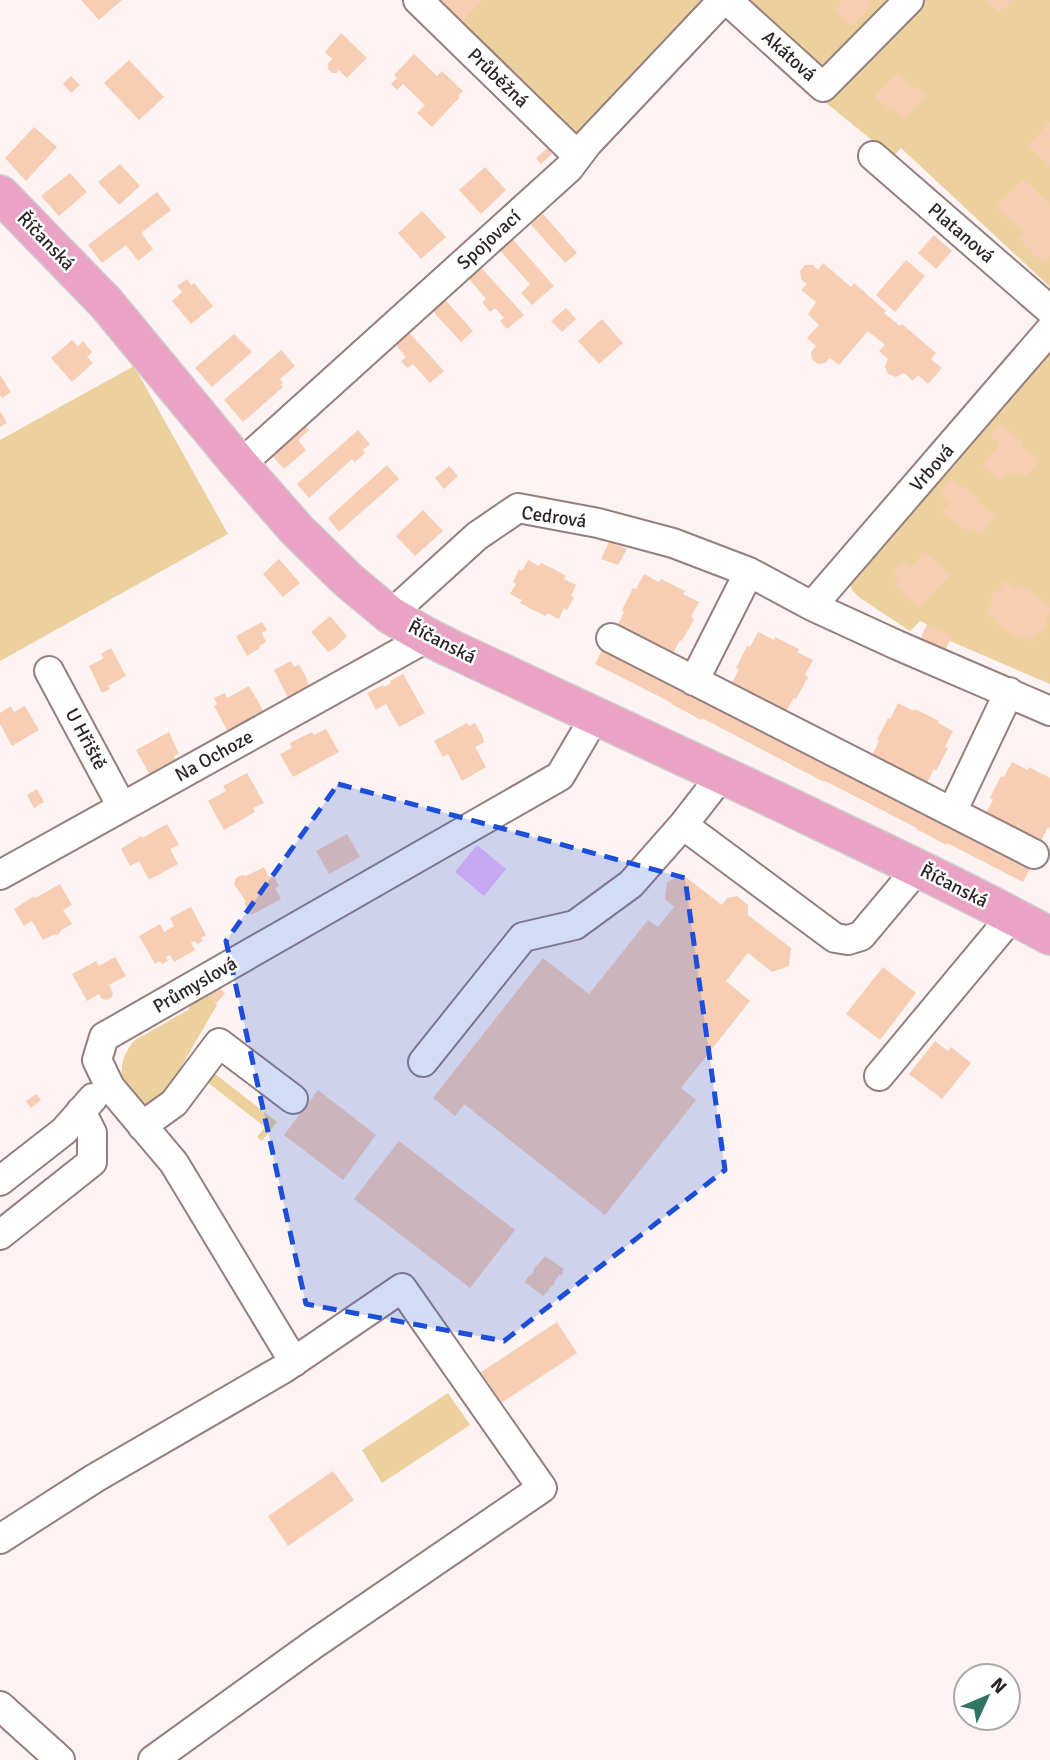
<svg xmlns="http://www.w3.org/2000/svg" width="1050" height="1760" font-family="Signika,sans-serif">
<style>
.green{fill:#ecd19e}
.water{fill:#f2bef9}
.building{fill:#f7ceb4}
.lines{fill:none;stroke-linecap:round;stroke-linejoin:round}
.minor-casing{stroke:#947f7e;stroke-width:32}
.major-casing{stroke:#d1cfcf;stroke-width:40}
.minor{stroke:#fff;stroke-width:28}
.major{stroke:#eaa3c4;stroke-width:37}
.marked{fill:#1d4ed8;fill-opacity:0.2;stroke:#1d4ed8;stroke-width:5;stroke-dasharray:14 9;stroke-linejoin:round}
.labels{text-anchor:middle;dominant-baseline:central;stroke-width:5;stroke-linejoin:round;paint-order:stroke}
.street-label{font-size:19px;fill:#2e2626;stroke:#fff}
</style>
<rect width="100%" height="100%" fill="#fcf3f2"/>
<path class="green" d="M436 0H706L578 134Z
M741 0H895L821 74Z
M924 0H1050V287L901 148 890 160 873 141 825 102Z
M1050 343V684L950 641 951 636 920 621 910 631 860 598 852 590 850 583Z
M134 366 228 534 0 661V440Z
M214 983 221 988 212 998 217 1005 164 1096 150 1107C119 1096 113 1063 135 1040L188 1010 198 992Z
M214 1073 277 1122 262 1141 257 1137 265 1127 207 1082Z
M448 1393 470 1425 382 1483 362 1450Z"/>
<path class="water" d="M477 845 506 869 484 896 455 872Z"/>
<path class="building" d="M81 0H122L99 20Z
M441 0H482L462 21Z
M844 0H870L873 3 852 26 834 10Z
M986 0H1012L999 13Z
M341 33 367 58 347 78 339 70 337 73H332L328 69V64L332 59 325 52Z
M414 54 437 76 442 71 463 91 458 96 460 97 432 127 417 113 425 105 403 84 397 90 391 84 397 78 394 75Z
M129 60 164 97 139 120 104 83Z
M897 73 913 88H918L926 96 904 119 893 109H889L875 96Z
M71 76 80 85 71 93 63 84Z
M1050 121V166L1029 146Z
M34 127 57 147 26 181 5 158Z
M547 148 552 154 541 164 536 158Z
M120 164 140 186 119 205 98 182Z
M485 167 506 190 481 214 459 190Z
M70 173 87 192 59 216 41 196Z
M1023 179 1050 205V256L1043 263 1018 238 1024 233 996 206Z
M157 192 171 210 141 233 153 249 138 261 126 245 102 263 88 245Z
M538 208 577 253 565 263 526 219Z
M422 211 446 237 421 259 398 233Z
M509 235 554 286 532 305 521 293 530 284 496 246Z
M934 235 952 251 936 269 918 253Z
M906 260 925 276 895 312 876 295Z
M477 263 524 315 507 329 500 321 504 318 495 308 490 312 482 302 486 299 465 274Z
M823 263 851 287 854 283 886 311 884 313 900 326 902 324 936 353 931 359 942 368 928 384 918 375 913 381 904 373 896 377 888 374 885 367 888 359 879 351 885 345 868 331 839 365 830 358 825 363 818 364 812 359 811 352 816 346 807 338 819 325 808 314 816 302 801 290 807 284 801 279 800 271 805 265H813L818 270Z
M187 279 191 285 194 283 213 306 191 324 172 301 182 292 177 286Z
M441 295 473 331 461 342 428 306Z
M566 308 576 319 562 332 551 321Z
M602 319 623 343 599 364 578 341Z
M405 328 444 371 430 383 413 364 407 368 401 361 406 357 391 340Z
M234 334 252 352 212 387 195 368Z
M72 340 78 346 83 341 92 352 87 357 93 363 72 382 51 358Z
M281 350 295 366 280 379 283 383 280 385 283 387 243 422 224 400Z
M0 375 11 392 2 398 0 395Z
M0 411 7 423 0 427Z
M300 421 309 430 298 440 306 450 284 469 267 450Z
M999 424 1022 442 1020 446 1039 461 1026 476 1019 473H1013L1007 474 1001 480 983 466 1000 443 991 436Z
M358 430 370 444 363 450 365 453 355 462 352 459 309 498 297 484Z
M387 465 399 479 339 532 328 518Z
M449 466 458 476 444 489 435 478Z
M951 479 978 498 976 501 995 515 981 535 972 528 969 532 942 513 951 501 940 494Z
M423 510 443 531 415 556 396 536Z
M609 542 627 549 618 565 601 559Z
M925 552 950 575 919 608 894 584 899 579 892 573 904 562 910 568Z
M279 559 300 583 283 597 263 574Z
M528 560 539 566 541 563 554 569 566 576 564 579 576 585 571 596 574 597 567 610 564 608 559 619 547 613 546 616 533 610 520 603 522 600 510 594 516 584 513 582 519 569 522 571Z
M644 574 659 582 661 579 685 591 683 594 699 602 691 617 694 619 682 641 680 640 672 655 617 627 624 612 622 610 633 588 636 589Z
M1005 581 1016 588 1018 585 1042 599 1040 602 1050 608V611L1045 619 1048 621 1041 633 1038 631 1032 641 1021 635 1019 638 1007 631 995 623 997 620 986 614 992 604 988 602 996 590 999 591Z
M330 616 347 636 336 647 328 652 311 632Z
M262 622 267 630 262 633 266 642 259 646 260 648 247 656 236 636Z
M927 624 952 636 944 653 919 642Z
M758 632 774 640 775 637 799 649 797 652 813 660 805 675 808 677 796 699 794 698 785 713 731 685 739 669 736 668 747 646 750 647Z
M604 646 1032 865 1023 882 947 843 946 845 924 833 916 829 917 828 825 781 824 782 702 718 701 720 679 708 671 704 672 703 595 664Z
M111 648 126 676 108 686 110 689 102 693 89 666 104 658 101 654Z
M291 661 294 667 299 664 308 681H307L309 686 288 698 274 670Z
M403 674 425 713 399 727 386 704 376 710 367 693 383 685 384 687 391 683 390 681Z
M249 686 264 712 228 732 214 706 217 704 214 698 225 693 227 698Z
M898 703 914 711 915 709 939 721 938 723 953 731 945 747 948 748 936 771 934 769 926 785 871 757 879 741 877 740 888 718 890 719Z
M11 706 14 712 25 706 39 730 12 746 0 724V713Z
M467 723 469 726 475 723 482 735 484 742 475 747 486 767 462 781 448 754 443 757 434 741Z
M326 729 339 752 293 777 280 754 292 748 290 743 312 732 314 735Z
M169 732 179 754 174 756 176 761 150 775 136 750Z
M1012 762 1028 770 1029 767 1050 778V828L1048 827 1040 843 985 815 993 800 990 798 1001 776 1004 777Z
M247 773 264 803 253 808 255 812 224 830 208 801 226 791 223 786Z
M37 789 44 802 34 808 27 795Z
M167 824 179 845 170 849 178 864 149 880 139 861 130 866 121 849 141 836 142 838Z
M347 834 360 857 329 874 316 851Z
M264 867 269 877 273 875 279 886 275 888 281 899 251 915 244 903 246 902 234 884 236 878 242 875 246 876Z
M683 875 722 905 727 898 737 896 748 905V915L791 948 789 966 772 972 748 953 726 981 750 1001 681 1088 696 1100 605 1215 464 1104 455 1116 433 1098 543 958 589 994 648 920 658 927 674 907 665 899 667 882Z
M60 884 72 905 63 910 72 924 61 930 59 934 53 935 43 940 32 921 24 926 14 909 34 896 35 898Z
M191 907 206 935 201 938 203 941 197 944 195 941 191 943 195 950 174 962 170 955 166 957 168 961 162 964 160 961 155 964 139 936 160 924 164 932 174 926 170 918Z
M115 957 126 976 109 985 113 992 112 997 106 1000 101 998 99 994 87 1001 72 974 96 961 99 966Z
M883 967 916 993 880 1040 846 1014Z
M220 989 225 993 217 1003 211 999Z
M935 1041 948 1051 951 1047 971 1063 942 1099 909 1074Z
M318 1090 376 1135 343 1180 284 1135Z
M36 1094 41 1100 31 1108 26 1101Z
M399 1141 515 1230 470 1288 354 1199Z
M545 1256 564 1269 562 1272 563 1273 561 1276 559 1275 554 1282 555 1283 548 1290 549 1291 543 1296 525 1282 529 1275 530 1276 534 1271 533 1270Z
M557 1322 577 1353 501 1403 481 1372Z
M333 1471 354 1500 288 1546 268 1516Z"/>
<g class="lines">
<defs>
<path id="minor" d="M418 0 578 156
M727 0 823 87 909 0
M873 156 1050 310
M240 465 569 168 587 144 723 0
M812 606 1050 330
M390 615 477 536 518 508 598 523 673 543 749 572 812 606 897 645 1050 711
M611 638 1034 854
M49 671 122 807
M694 681 749 572
M952 812 1009 692
M683 825 835 938 848 940 861 936 918 868
M0 875 428 637
M423 1062 523 937 575 925 631 884 683 825 722 775
M879 1076 1013 915
M142 1126 174 1103 219 1043 293 1099
M0 1181 64 1131 93 1098
M0 1235 92 1162V1133L81 1111
M294 1362 174 1163 110 1087 97 1060 104 1037 560 776 596 715
M0 1539 95 1478 283 1369 402 1288 542 1488 314 1644 153 1760
M0 1706 60 1760"/>
<path id="major" d="M0 194 106 303 240 465 297 530 348 580 390 615 428 637 450 648C557 697 663 747 769 797 863 842 958 886 1050 936"/>
</defs>
<use href="#minor" class="minor-casing"/>
<use href="#major" class="major-casing"/>
<use href="#minor" class="minor"/>
<use href="#major" class="major"/>
</g>
<path class="marked" d="M338 784 685 878 725 1170 504 1341 306 1304 226 941Z"/>
<g class="labels">
<g class="street-label">
<text transform="translate(789 56) rotate(42)">Akátová</text>
<text transform="translate(498 78) rotate(44)">Průběžná</text>
<text transform="translate(961 233) rotate(41)">Platanová</text>
<text transform="translate(489 240) rotate(-42)">Spojovací</text>
<text transform="translate(46 241) rotate(46)">Říčanská</text>
<text transform="translate(932 468) rotate(-49)">Vrbová</text>
<text transform="translate(554 517) rotate(8)">Cedrová</text>
<text transform="translate(442 642) rotate(27)">Říčanská</text>
<text transform="translate(86 739) rotate(62)">U Hřiště</text>
<text transform="translate(214 756) rotate(-29)">Na Ochoze</text>
<text transform="translate(954 886) rotate(27)">Říčanská</text>
<text transform="translate(195 985) rotate(-30)">Průmyslová</text>
</g>
</g>
<g transform="translate(987 1697) rotate(46)"><circle r="33" fill="#ffffff" stroke="#aba8a8" stroke-width="2"/>
<path d="M0-5L12 26L0 18L-12 26Z" fill="#327463"/>
<text y="-10" font-size="19" font-weight="bold" text-anchor="middle" fill="#2e2626">N</text>
</g>
</svg>
